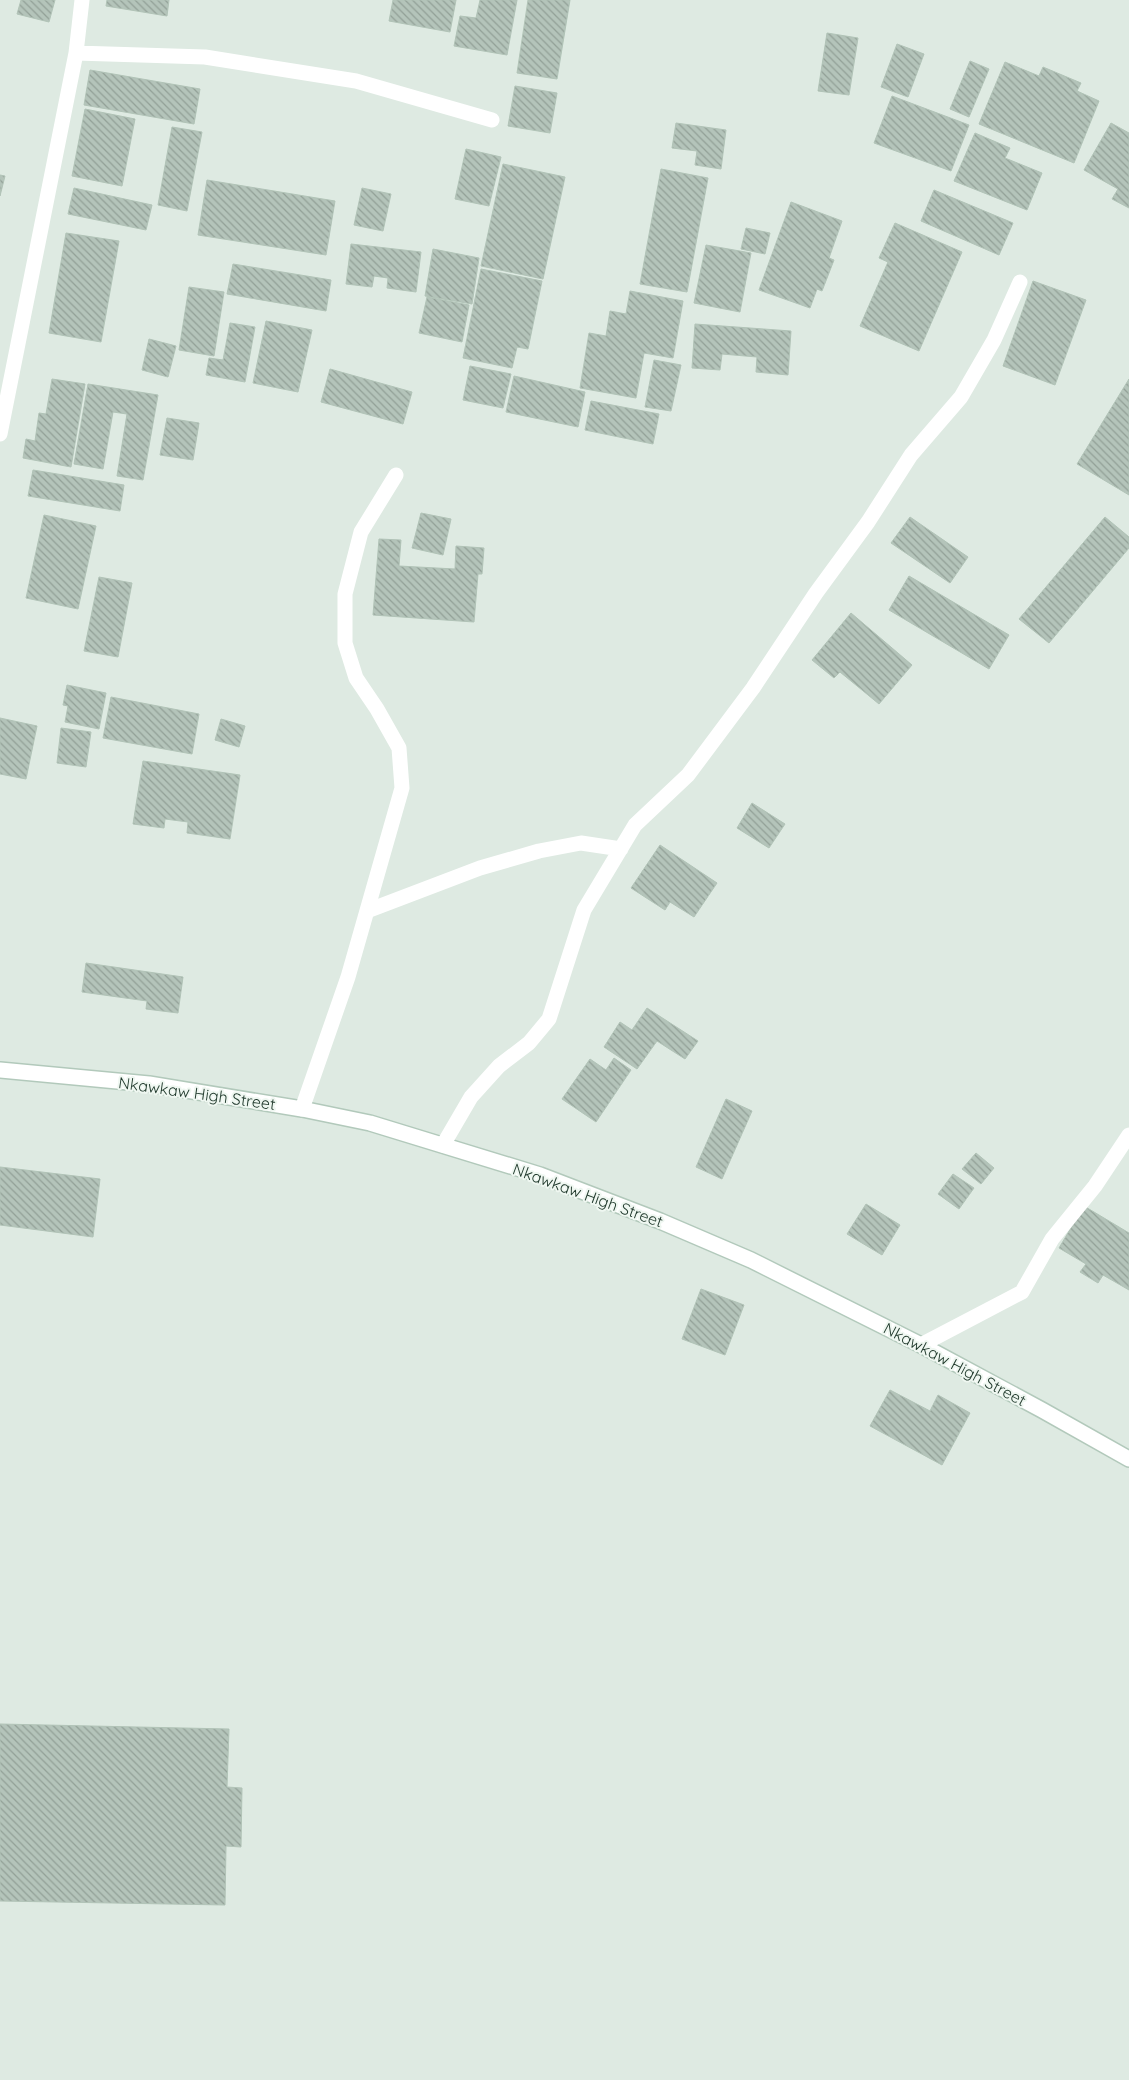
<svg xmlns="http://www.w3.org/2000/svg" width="1129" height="2080" font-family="Quicksand,sans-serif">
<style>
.building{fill:url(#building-back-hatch);stroke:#b1c3b7}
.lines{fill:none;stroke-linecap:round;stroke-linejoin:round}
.secondary-casing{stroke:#b2c9bb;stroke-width:18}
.minor{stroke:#fff;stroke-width:15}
.secondary{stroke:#fff;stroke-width:15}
.labels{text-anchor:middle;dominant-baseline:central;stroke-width:4;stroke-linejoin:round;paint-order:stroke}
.street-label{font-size:16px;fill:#20392c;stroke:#eff7f1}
</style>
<defs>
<pattern id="building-back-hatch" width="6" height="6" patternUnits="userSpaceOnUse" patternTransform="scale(1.25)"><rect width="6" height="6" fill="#b4c4ba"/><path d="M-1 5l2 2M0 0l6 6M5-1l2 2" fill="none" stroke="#92a097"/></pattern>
</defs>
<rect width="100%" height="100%" fill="#deeae2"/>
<path class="building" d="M21 0H55L49 22 17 14Z
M107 0H169L167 16 106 6Z
M393 0H456L450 32 389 21Z
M480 0H517L507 55 454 46 460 16 476 18Z
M528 0H570L557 79 517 73Z
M827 33 858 38 849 95 818 91Z
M897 44 924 54 908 97 881 87Z
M970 61 989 69 969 117 950 109Z
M1005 62 1039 76 1043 67 1081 83 1077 91 1099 101 1074 163 979 124Z
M90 70 200 89 194 124 84 105Z
M515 86 557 93 550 133 508 126Z
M892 96 969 125 951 171 874 143Z
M85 109 135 119 122 186 72 176Z
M676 123 726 130 721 169 695 165 697 151 672 148Z
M1111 123 1129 133V208L1112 199 1118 189 1084 170Z
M172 127 202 132 187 211 158 205Z
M975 133 1010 148 1005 158 1042 173 1027 210 954 181Z
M466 149 501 157 489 206 455 199Z
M503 164 565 177 543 279 481 266Z
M661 169 708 178 687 292 640 284Z
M0 175 5 176 0 196Z
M207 180 335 201 326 255 198 235Z
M74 188 152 205 146 230 68 214Z
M362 188 391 194 383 231 354 225Z
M934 190 1013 223 999 255 921 221Z
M791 202 842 221 829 258 834 260 822 291 817 289 810 308 759 290Z
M895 223 962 252 919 351 860 326 888 262 879 258Z
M746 228 770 233 765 254 741 249Z
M66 233 119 241 101 342 49 333Z
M351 244 421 252 416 292 387 288 388 278 374 276 372 287 346 284Z
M706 245 751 253 740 312 694 303Z
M433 249 479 258 472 304 425 296Z
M233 264 331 280 326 311 227 294Z
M481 269 542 281 528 349 517 347 512 368 463 358Z
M1033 281 1086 300 1055 385 1003 366Z
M189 287 224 292 214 356 179 350Z
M630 291 683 301 673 358 644 353 636 398 580 388 589 333 606 336 610 311 626 314Z
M427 297 469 305 462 342 419 333Z
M266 321 312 330 298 392 253 383Z
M230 323 255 327 245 382 206 375 209 358 223 360Z
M695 324 791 331 788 375 756 372 757 357 722 354 720 370 692 368Z
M149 339 176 346 168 377 142 370Z
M654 360 681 365 671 411 645 407Z
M470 366 511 374 503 408 463 400Z
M330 369 412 392 403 424 321 402Z
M514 376 585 392 578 427 506 412Z
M52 379 85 384 71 467 23 458 26 439 35 441 39 413 46 414Z
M1129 379V495L1077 464Z
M88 384 158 395 143 480 117 476 127 414 113 412 103 469 74 464Z
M591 401 659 414 653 444 585 430Z
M167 418 199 423 193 460 160 455Z
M33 470 124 485 120 511 28 496Z
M421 513 451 519 443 555 412 548Z
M44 515 96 526 78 609 26 598Z
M910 517 968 557 950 583 891 543Z
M1105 517 1129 537V548L1049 643 1019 619Z
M379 539 401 540 399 566 455 569 456 546 484 548 482 574H478L474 622 373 615Z
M909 576 1009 635 989 669 889 610Z
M99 577 132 583 118 657 84 651Z
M851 613 912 665 879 704 840 672 834 678 812 660Z
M67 685 106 693 99 729 65 722 68 706 63 705Z
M111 697 199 714 192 754 103 738Z
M0 718 37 726 26 779 0 774Z
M221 719 245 726 239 747 215 740Z
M61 728 91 732 86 767 57 763Z
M143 761 240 775 230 839 187 833 188 822 165 819 164 828 133 824Z
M752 803 785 824 769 848 737 828Z
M660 845 717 883 694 917 670 902 665 910 631 888Z
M86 963 183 977 178 1013 146 1009 147 1001 82 992Z
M647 1008 698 1041 685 1059 657 1041 637 1069 604 1047 620 1022 632 1030Z
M614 1058 631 1070 596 1122 562 1099 590 1059 606 1070Z
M726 1099 752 1111 722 1179 696 1167Z
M976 1153 994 1168 981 1184 962 1169Z
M0 1167 100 1179 93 1237 0 1225Z
M953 1174 974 1188 959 1209 938 1194Z
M866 1204 900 1225 882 1255 847 1234Z
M1084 1206 1129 1233V1290L1103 1275 1098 1283 1080 1272 1086 1264 1059 1248Z
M701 1289 744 1305 725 1355 682 1339Z
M890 1390 930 1411 938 1395 970 1413 942 1465 870 1426Z
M0 1724 229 1729 227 1787 242 1788 241 1847 226 1846 225 1905 0 1901Z"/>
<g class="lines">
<defs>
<path id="secondary" d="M0 1070 149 1084 302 1109 370 1123 540 1175 660 1221 751 1260 921 1345 1042 1410 1129 1459"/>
</defs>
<use href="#secondary" class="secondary-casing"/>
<path class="minor" d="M76 53 205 57 356 81 492 120
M0 434 76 53 82 0
M367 911 480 868 539 851 581 843 621 849
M302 1109 348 977 402 788 399 748 377 709 356 678 345 643V594L361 532 396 475
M443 1145 471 1097 499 1066 529 1043 549 1019 584 910 635 825 688 775 753 688 816 593 868 522 911 455 961 397 994 340 1020 282
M921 1345 1022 1292 1052 1239 1095 1186 1129 1135"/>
<use href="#secondary" class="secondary"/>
</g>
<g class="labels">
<g class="street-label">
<text transform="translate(197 1093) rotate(8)">Nkawkaw High Street</text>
<text transform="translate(588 1195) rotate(20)">Nkawkaw High Street</text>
<text transform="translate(955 1364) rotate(28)">Nkawkaw High Street</text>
</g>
</g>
</svg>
